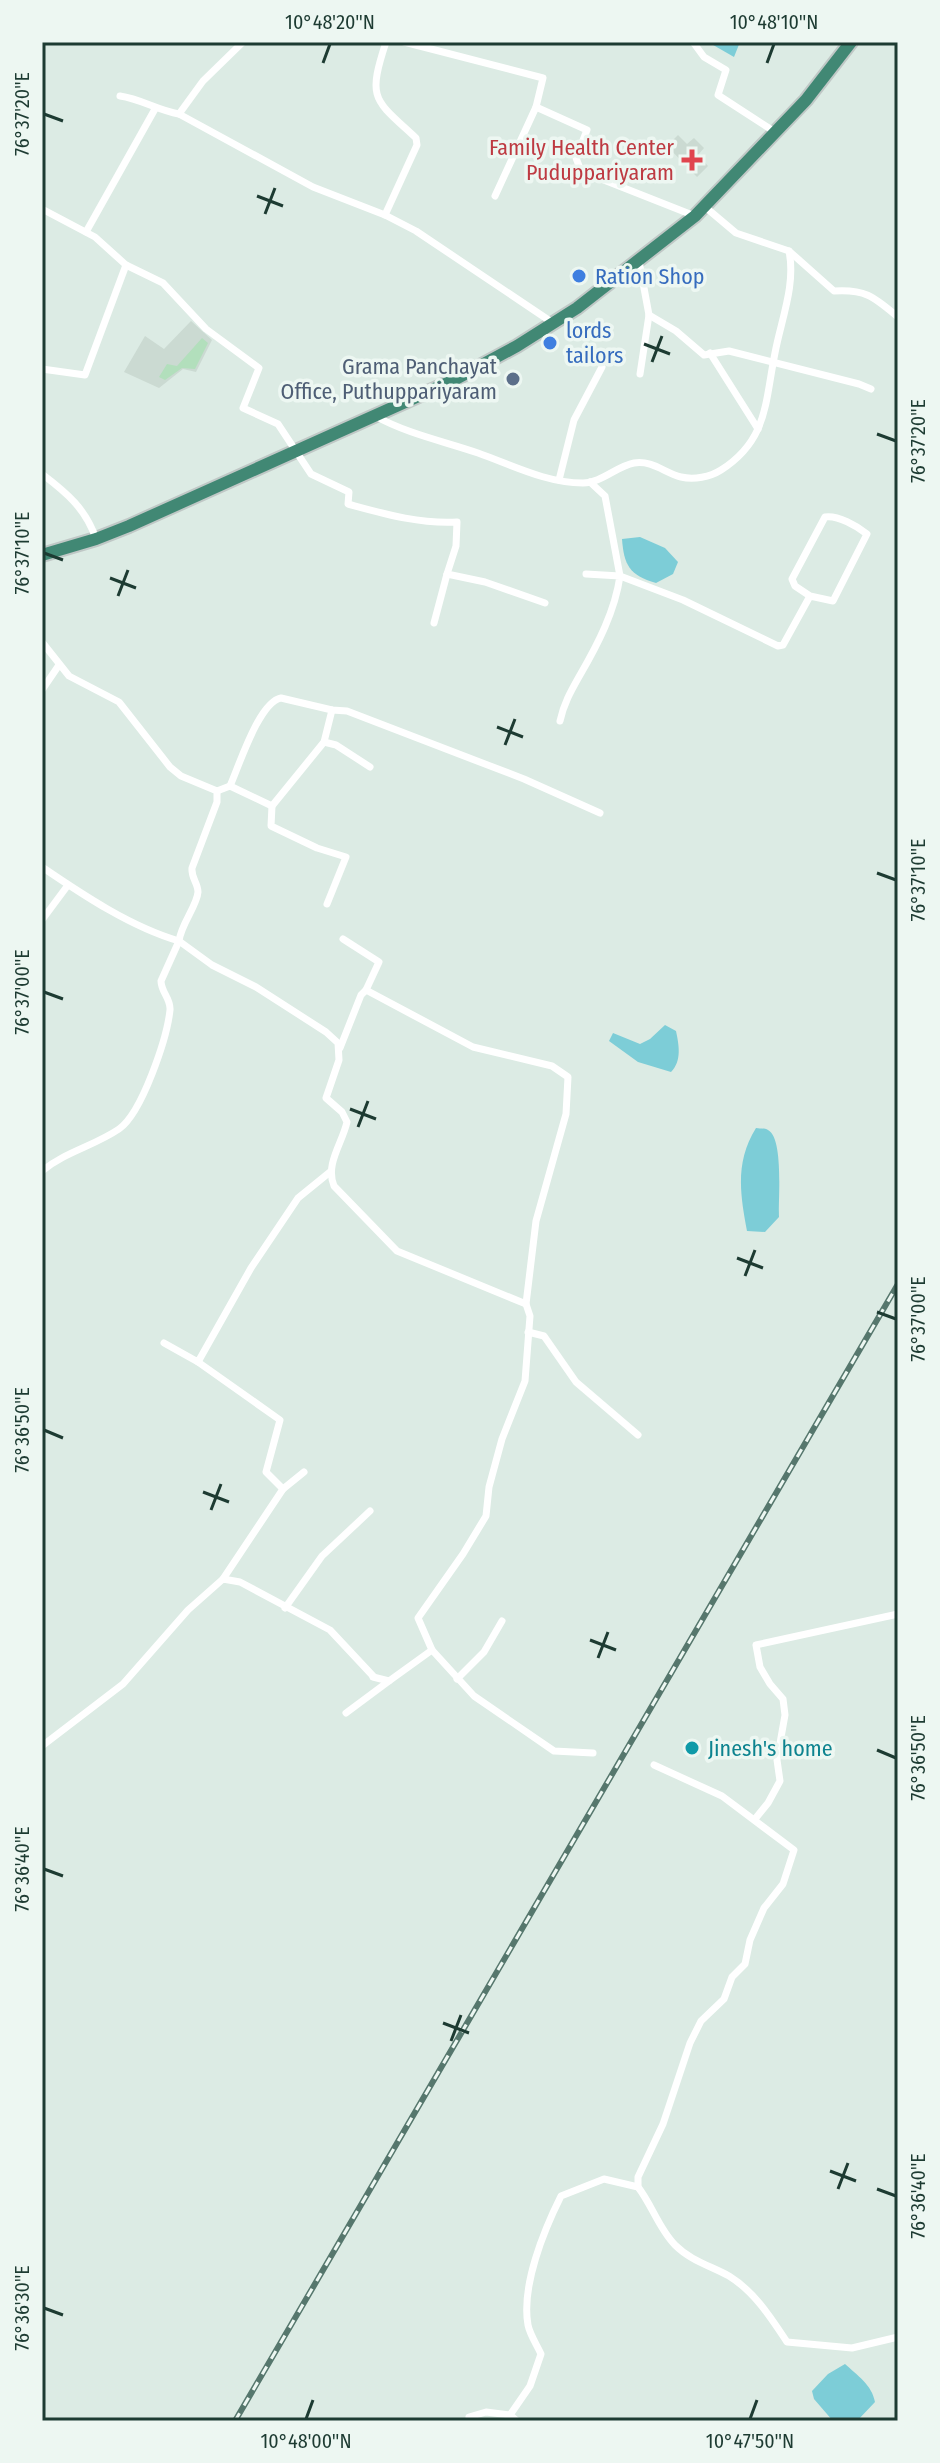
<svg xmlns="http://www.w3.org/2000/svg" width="940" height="2463" font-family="'Fira Sans Condensed',sans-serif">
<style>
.built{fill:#cbdad2}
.green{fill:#b2dfbc}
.water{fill:#7dcdd7}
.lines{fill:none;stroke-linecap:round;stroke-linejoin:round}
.trunk-casing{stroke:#c0c8c6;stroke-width:16}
.minor{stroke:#fff;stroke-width:7}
.trunk{stroke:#418874;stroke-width:12}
.rail-casing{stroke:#56776d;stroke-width:6}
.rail{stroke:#edf7f2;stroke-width:3;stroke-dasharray:9;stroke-linecap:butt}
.ticks{fill:none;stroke:#1d3b32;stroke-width:3}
.health-dot{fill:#e0444e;stroke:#edf7f2;stroke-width:3}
.shop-dot{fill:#3f7fe0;stroke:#edf7f2;stroke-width:3}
.service-dot{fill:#5c6f8a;stroke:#edf7f2;stroke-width:3}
.culture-dot{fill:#0f9aa8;stroke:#edf7f2;stroke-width:3}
.labels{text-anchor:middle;stroke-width:7;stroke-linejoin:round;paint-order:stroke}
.health-label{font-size:22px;fill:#be3a42;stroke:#edf7f2;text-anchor:end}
.shop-label{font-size:22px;fill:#366cbe;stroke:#edf7f2;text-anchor:start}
.service-label{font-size:22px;fill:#4e5e75;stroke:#edf7f2;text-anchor:end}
.culture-label{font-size:22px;fill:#0d838f;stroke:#edf7f2;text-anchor:start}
.neatline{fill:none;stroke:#1d3b32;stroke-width:3}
.ticks-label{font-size:20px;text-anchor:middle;fill:#1d3b32}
</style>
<rect width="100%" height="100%" fill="#dcebe4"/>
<g class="built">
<path d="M678,135L687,144L694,138L704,148L698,155L708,166L697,177L667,146Z"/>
<path d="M191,321L212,340L196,372L183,369L159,388L124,372L145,336L164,349Z"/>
</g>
<path class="green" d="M202,338L208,343L195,369L182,368L165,380L159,377L167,364L177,366Z"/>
<g class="water">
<path d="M708,42H740L734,57Z"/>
<path d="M640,537L665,548L678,562L673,574L656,583C629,575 624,565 622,539Z"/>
<path d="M665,1025L676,1031C679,1045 682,1061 671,1072L638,1062L609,1041L613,1033L640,1044L650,1039Z"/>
<path d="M756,1128C760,1129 765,1128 768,1130C784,1138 778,1201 779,1217L765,1232L747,1231C740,1194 735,1162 756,1128Z"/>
<path d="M845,2364C857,2375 872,2385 875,2402L857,2421H833L814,2399L812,2391L828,2374Z"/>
</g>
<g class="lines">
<g class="trunk-casing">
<path id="trunk" d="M42,555L96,539L129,526L452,381L517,346L577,308L695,216L806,100L851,42"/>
</g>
<g class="minor">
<path d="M404,42L543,78L536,107L495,196"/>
<path d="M693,42L704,57L726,70L718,95L775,132"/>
<path d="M120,96C141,99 157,110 179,114L313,187L385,215L416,231L553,323"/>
<path d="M536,107L587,130L576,158L581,171L695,216"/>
<path d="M179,114L203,81L243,42"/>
<path d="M704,206L736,233L789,251L834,291C866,289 874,297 898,317"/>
<path d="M42,209L95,237L126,265L163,283L206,329L259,368L243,408L278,424L311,474L349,492L348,504C385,514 419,524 457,522L456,546L447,574L485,582L545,603"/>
<path d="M385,215L417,145L416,138C374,99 367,100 386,42"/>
<path d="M86,232L155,109"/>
<path d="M639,261L649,315L640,374"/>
<path d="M649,315L676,331L704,355L729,351L859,384L871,389"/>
<path d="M710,353L758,429"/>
<path d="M42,369L85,375L126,265"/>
<path d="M375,416C408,434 443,441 478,453C512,465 546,483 583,483C601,483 617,466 634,463C652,460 665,473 681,477C694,480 710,477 721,470C768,440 765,402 775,353C781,320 796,285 789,251"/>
<path d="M42,474C67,493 86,509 96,539"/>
<path d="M559,480L574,420L602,367"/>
<path d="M590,482L605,496L620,576L683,600L778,646L783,645L810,596L833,601L867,534C857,526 838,515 825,517L792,579L795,586L810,596"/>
<path d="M434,623L447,574"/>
<path d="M42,642L69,676L119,702L170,767L181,776L217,791V802L192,868C191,878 198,883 198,892C197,906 181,924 179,941L212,965L256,987L326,1032L338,1043L339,1060L326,1098L342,1112L347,1122C342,1144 325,1164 334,1186L397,1251L526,1304L530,1316L525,1381L502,1439L489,1487L486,1516L463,1554L418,1618L432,1650"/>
<path d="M42,690L59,665"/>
<path d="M560,721C564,703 571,691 580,675C598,644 615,611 620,576L586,574"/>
<path d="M324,742L336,745L370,767"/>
<path d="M230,786C239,766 259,702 281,698L332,710L347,711L524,779L600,813"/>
<path d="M217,791L230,786L272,806L324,742L332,710"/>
<path d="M272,806L271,826L317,848L346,857L327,904"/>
<path d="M42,867C83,895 131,927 179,941L161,981C161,992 171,999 170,1010C167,1038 142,1113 119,1129C94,1146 65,1152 42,1171"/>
<path d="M42,920L68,885"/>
<path d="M343,939L379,962L366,990"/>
<path d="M340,1048L361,995L366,990L473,1047L552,1066L568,1077L566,1114L536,1221L526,1304"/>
<path d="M528,1332L544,1336L576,1382L638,1435"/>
<path d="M164,1343L198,1362L251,1268L298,1198L330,1172"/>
<path d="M198,1362L280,1420L266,1472L283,1489"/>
<path d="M223,1579L283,1489L304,1472"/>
<path d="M285,1608L322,1556L370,1511"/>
<path d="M373,1677L389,1681L432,1650L474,1696L554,1751L593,1753"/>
<path d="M457,1679L484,1652L502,1621"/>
<path d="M346,1713L389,1681"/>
<path d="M42,1746L123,1684L188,1610L223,1579L240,1582L330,1630L373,1676"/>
<path d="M654,1765L722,1796L794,1850L783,1884L764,1908L750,1940L745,1964L732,1977L724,1999L701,2021L690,2043L663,2124L638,2177V2187C652,2205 659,2229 675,2245C691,2261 711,2266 729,2276C755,2292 771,2318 787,2342L852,2348L898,2337"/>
<path d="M755,1819L768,1803L780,1781L777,1760L785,1715L783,1699L770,1684L760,1667L756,1645L898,1614"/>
<path d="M469,2417L486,2412L510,2415"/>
<path d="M517,2421L510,2415L530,2386L541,2354C537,2345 530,2335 528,2325C521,2286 544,2230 561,2196L604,2179L638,2187"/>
</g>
<use href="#trunk" class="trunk"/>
<g class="rail-casing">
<path id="rail" d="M235,2421L898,1284"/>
</g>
<use href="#rail" class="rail"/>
</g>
<path class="ticks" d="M323,63L330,44M767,63L774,44M44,114L63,121M257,196L283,206M265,214L275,188M644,344L670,354M652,362L662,336M877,434L896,441M44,553L63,560M110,578L136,588M118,596L128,570M497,727L523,737M505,745L515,719M877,873L896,880M44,992L63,999M350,1109L376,1119M358,1127L368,1101M737,1258L763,1268M745,1276L755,1250M877,1312L896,1319M44,1430L63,1438M203,1492L229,1502M211,1510L221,1484M590,1640L616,1650M598,1658L608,1632M877,1750L896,1758M44,1869L63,1876M443,2023L469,2033M451,2041L461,2015M830,2171L856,2181M838,2189L848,2163M877,2189L896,2196M44,2308L63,2315M306,2419L313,2400M750,2419L757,2400"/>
<path class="health-dot" d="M688 148h8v8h8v8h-8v8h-8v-8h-8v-8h8z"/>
<g class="shop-dot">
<circle cx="579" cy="276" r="8"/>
<circle cx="550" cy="343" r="8"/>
</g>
<circle class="service-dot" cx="513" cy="379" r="8"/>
<circle class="culture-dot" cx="692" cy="1748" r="8"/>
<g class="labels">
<g class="health-label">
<text x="674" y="155">Family Health Center<tspan x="674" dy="25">Puduppariyaram</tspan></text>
</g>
<g class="shop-label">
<text x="595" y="284">Ration Shop</text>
<text x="566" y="338">lords<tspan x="566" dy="25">tailors</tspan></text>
</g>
<g class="service-label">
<text x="497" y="374">Grama Panchayat<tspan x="497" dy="25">Office, Puthuppariyaram</tspan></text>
</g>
<g class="culture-label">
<text x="708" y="1756">Jinesh's home</text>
</g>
</g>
<rect width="940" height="2463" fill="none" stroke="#edf7f2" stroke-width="88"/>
<rect x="44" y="44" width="852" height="2375" class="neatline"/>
<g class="ticks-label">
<text x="330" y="29">10°48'20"N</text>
<text x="774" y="29">10°48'10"N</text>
<text transform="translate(22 114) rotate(-90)" y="7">76°37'20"E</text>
<text transform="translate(918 441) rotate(-90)" y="7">76°37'20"E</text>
<text transform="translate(22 553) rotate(-90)" y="7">76°37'10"E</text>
<text transform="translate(918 880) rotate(-90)" y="7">76°37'10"E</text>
<text transform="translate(22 992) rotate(-90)" y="7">76°37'00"E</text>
<text transform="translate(918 1319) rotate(-90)" y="7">76°37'00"E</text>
<text transform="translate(22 1430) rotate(-90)" y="7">76°36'50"E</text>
<text transform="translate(918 1758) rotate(-90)" y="7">76°36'50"E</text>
<text transform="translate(22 1869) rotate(-90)" y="7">76°36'40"E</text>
<text transform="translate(918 2196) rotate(-90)" y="7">76°36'40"E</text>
<text transform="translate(22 2308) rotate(-90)" y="7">76°36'30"E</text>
<text x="306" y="2448">10°48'00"N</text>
<text x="750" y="2448">10°47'50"N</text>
</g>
</svg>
